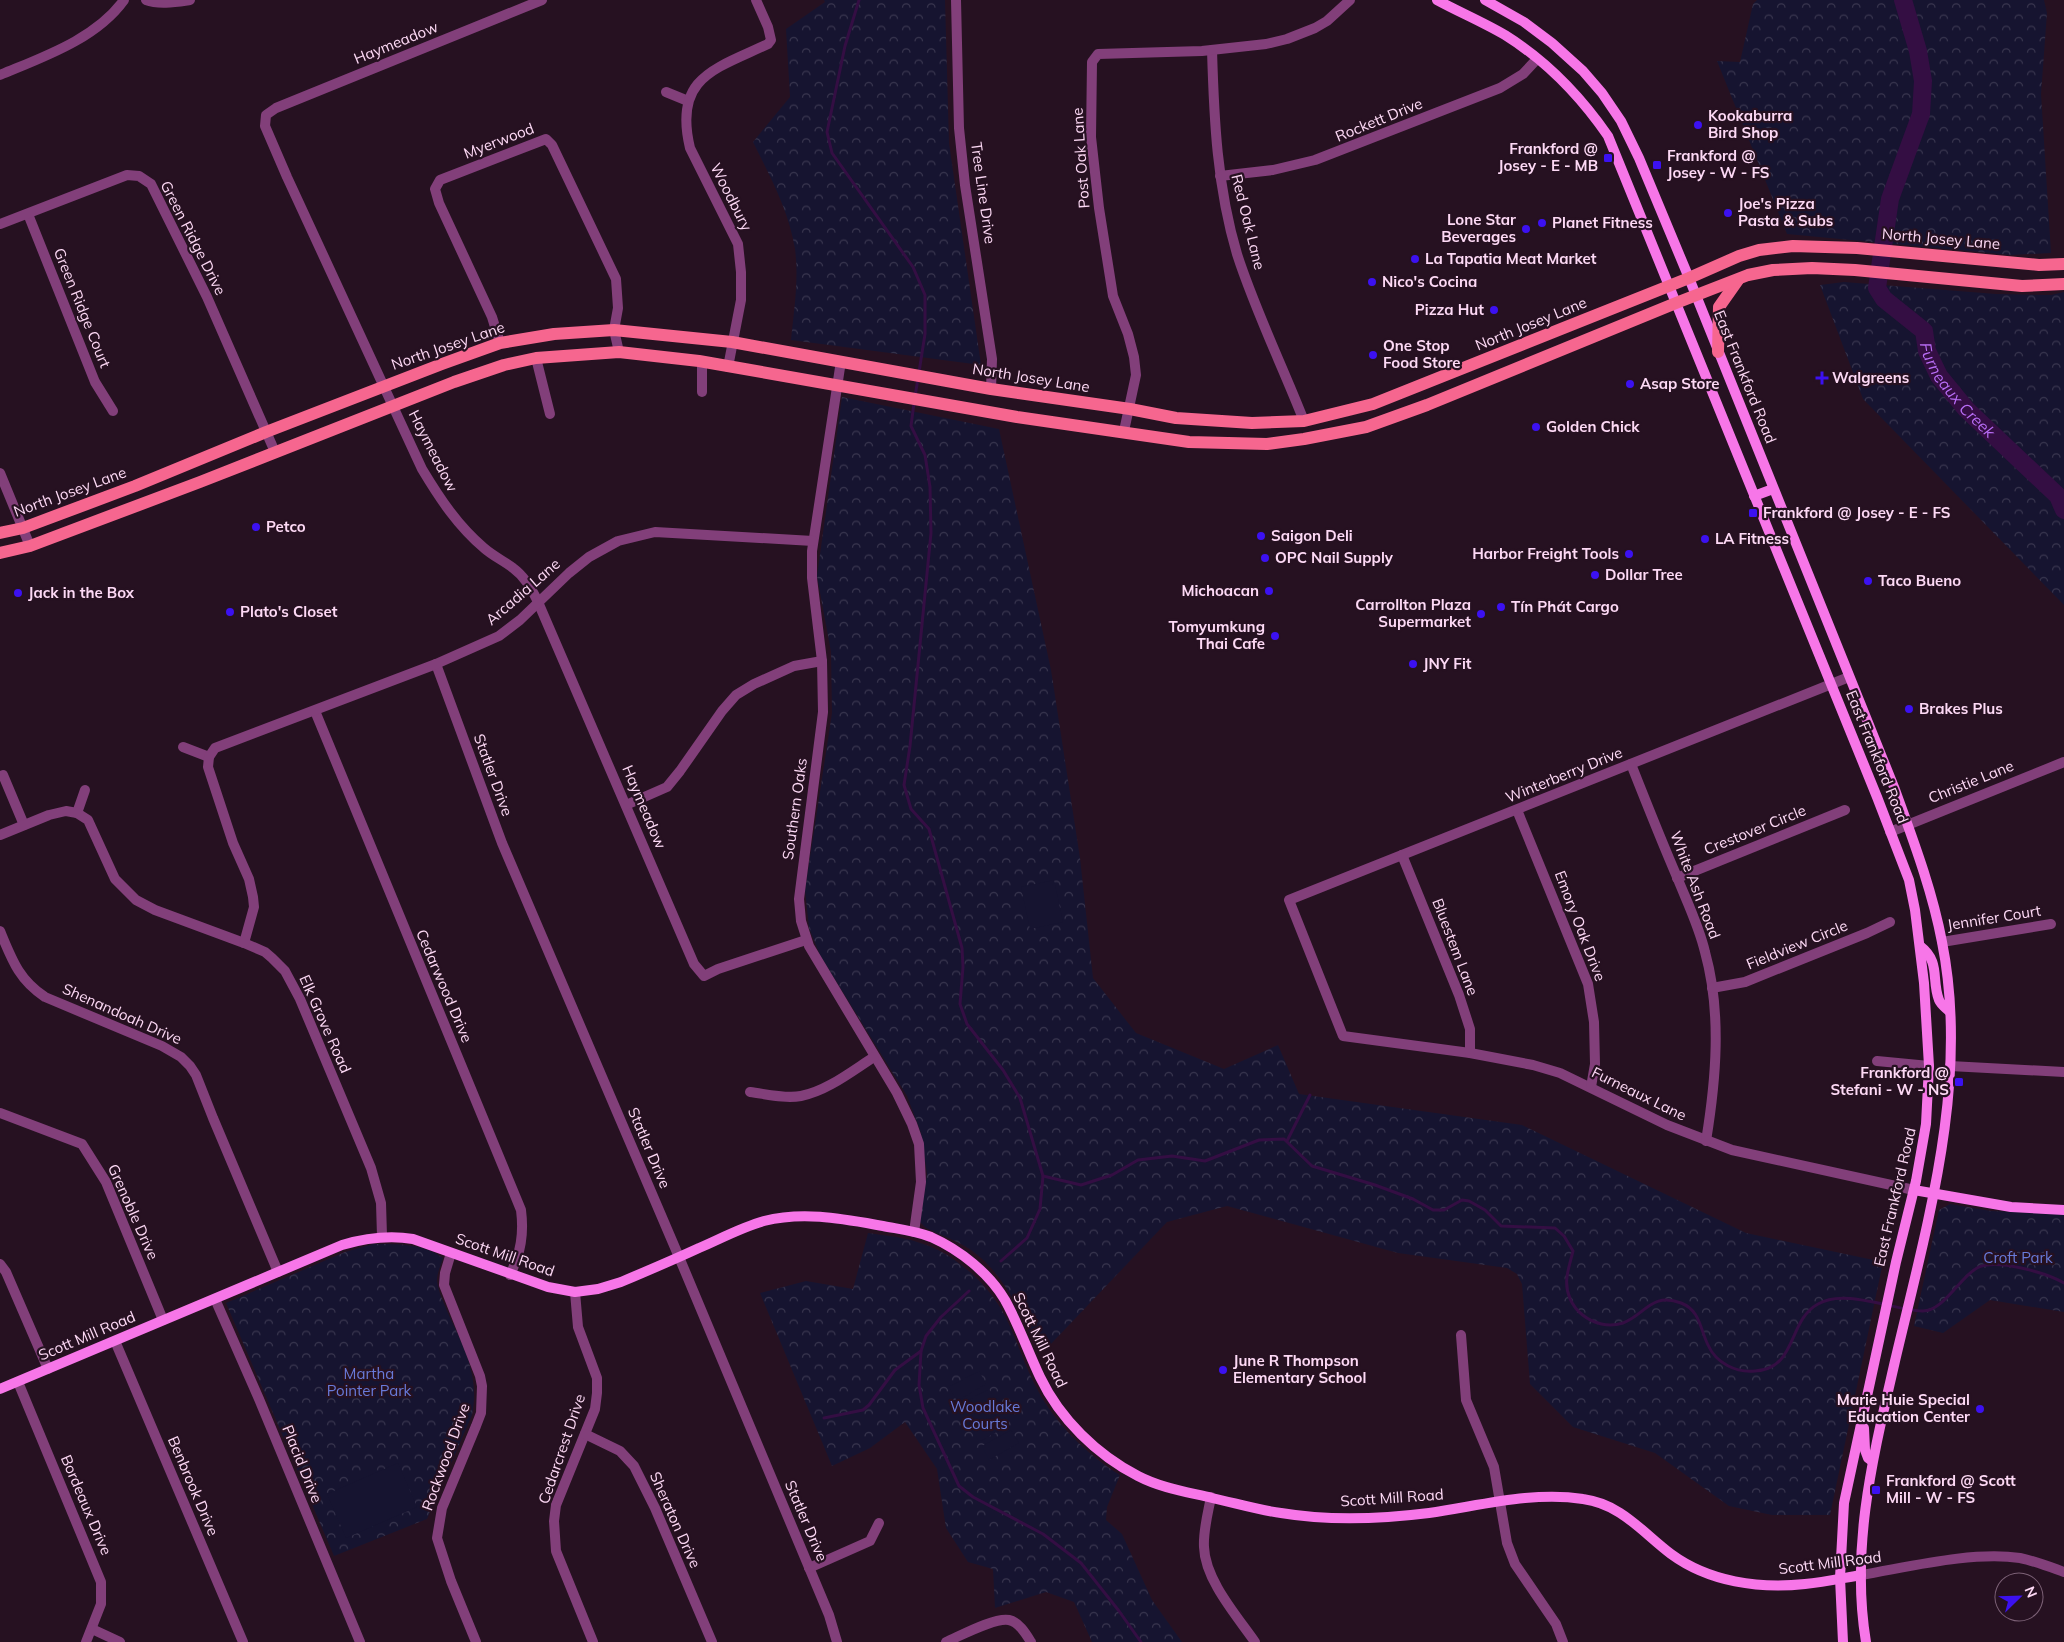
<svg xmlns="http://www.w3.org/2000/svg" width="2064" height="1642" font-family="Mulish,sans-serif">
<style>
.park{fill:url(#park-crowns)}
.pitch{fill:#161430}
.lines{fill:none;stroke-linecap:round;stroke-linejoin:round}
.stream{stroke:#340e43;stroke-width:3}
.river{stroke:#340e43;stroke-width:18}
.street{stroke:#823f7a;stroke-width:10}
.secondary{stroke:#f776e8;stroke-width:10}
.primary{stroke:#f6668f;stroke-width:12}
.poi-dot{fill:#3c11f1;stroke:#261121;stroke-width:2}
.labels{text-anchor:middle;stroke-width:4.5;stroke-linejoin:round;paint-order:stroke}
.street-label{font-size:15px;fill:#fdd9f5;stroke:#261121}
.poi-label{font-size:15px;font-weight:bold;fill:#fdd9f5;stroke:#261121;text-anchor:start}
.park-label{font-size:15px;fill:#687ad9;stroke:#261121}
.water-label{font-size:16px;font-style:italic;fill:#b96df6;stroke:#261121}
</style>
<defs>
<pattern id="park-crowns" width="20" height="18" patternUnits="userSpaceOnUse" patternTransform="scale(1.25)"><rect width="20" height="18" fill="#161430"/><path d="M2 6a3 3 0 1 1 6 0M12 15a3 3 0 1 1 6 0" fill="none" stroke="#39364f"/></pattern>
</defs>
<rect width="100%" height="100%" fill="#261121"/>
<g class="park">
<path d="M824,0H945L949,143L981,365L791,340C794,310 799,279 795,249C789,211 770,176 753,142L790,97L786,29L825,2Z"/>
<path d="M1757,0H2044L2047,13L2041,94L2051,253L2011,255L1787,234L1717,61L1740,62L1753,4Z"/>
<path d="M1844,282L1996,294L2051,295L2064,292V605L1863,399L1820,285Z"/>
<path d="M842,397L999,429L1051,670L1080,858L1093,978L1136,1033L1224,1069L1278,1045L1299,1094L1522,1125L1746,1233L1883,1262L1830,1515H1772L1729,1506L1655,1453L1573,1427L1530,1384L1522,1284L1517,1274L1507,1268L1398,1253L1227,1206L1167,1222L1049,1346L1039,1353C1022,1316 1006,1275 971,1250C958,1241 940,1235 926,1228L920,1222L927,1174L921,1133L907,1096L820,955L809,928L805,890L832,713L831,652L817,576Z"/>
<path d="M1950,1204L1991,1211L2064,1214V1312L1990,1300L1943,1333L1914,1326L1939,1210Z"/>
<path d="M868,1233C892,1236 916,1239 938,1250C965,1264 991,1289 1005,1316C1017,1339 1024,1365 1037,1389C1056,1424 1086,1454 1120,1475L1107,1507L1106,1520L1122,1534L1152,1600L1182,1642H1092L1074,1602L1046,1592L995,1608L993,1569L968,1562L946,1528L937,1469L905,1422L870,1448L832,1466L760,1293L806,1281L853,1289Z"/>
<path d="M373,1244C397,1244 422,1243 443,1258C441,1265 437,1273 437,1280C438,1292 444,1303 448,1313C464,1348 480,1376 472,1415L427,1519L334,1556L226,1303L345,1252Z"/>
</g>
<g class="pitch">
<path d="M1054,880L1063,922L1030,929L1021,887Z"/>
<path d="M979,1371L986,1384L957,1401L949,1387Z"/>
<path d="M989,1389L996,1402L966,1419L959,1405Z"/>
<path d="M1001,1412L1009,1425L979,1442L972,1428Z"/>
<path d="M1011,1430L1019,1443L989,1460L982,1446Z"/>
<path d="M398,1463L417,1507L346,1538L327,1494Z"/>
</g>
<g class="lines">
<g class="stream">
<path d="M859,0L845,46L827,132L832,153L913,267L925,295V334L919,372"/>
<path d="M915,397L918,378"/>
<path d="M914,403L911,426L925,455L930,487L931,533L910,746L904,785L911,809L929,829L962,948L963,967L960,1004L967,1024L1003,1070L1020,1098L1043,1176L1081,1185L1112,1175L1138,1160L1172,1156L1205,1161L1259,1140L1284,1139L1312,1166L1375,1185L1413,1199L1433,1210H1444L1462,1200L1469,1201L1485,1210L1501,1226L1555,1228L1564,1236L1573,1251C1571,1260 1568,1268 1567,1277C1563,1308 1594,1332 1623,1323C1645,1315 1651,1292 1681,1303C1700,1310 1700,1329 1708,1345C1716,1363 1736,1373 1755,1371C1798,1368 1787,1321 1818,1304C1844,1288 1893,1310 1922,1311C1943,1312 1960,1277 1977,1268C1996,1258 2047,1273 2064,1283"/>
<path d="M1287,1141L1310,1095"/>
<path d="M1001,1261L1027,1238L1040,1209L1043,1176"/>
<path d="M969,1291L941,1317L926,1336L921,1351L919,1385L923,1408L959,1486L973,1497L1043,1534L1081,1563L1119,1611L1141,1642"/>
<path d="M824,1418L863,1410L869,1405L895,1370L921,1351"/>
</g>
<path class="river" id="s1" d="M1903,0L1918,51L1923,81L1921,114L1890,199L1877,288L1884,299L1924,331L1927,351L1939,376L1966,409L2058,496L2064,510"/>
<g class="street">
<path d="M146,0C159,5 176,2 190,0"/>
<path d="M542,0L276,108L266,115L265,126L287,177L422,469C440,499 458,526 484,548C493,556 504,561 513,568C524,576 532,589 538,602L694,964L704,976L718,969L806,940"/>
<path d="M956,0L959,128L965,185L992,359L991,389"/>
<path d="M1212,50C1214,119 1217,187 1237,254C1255,310 1282,365 1304,421"/>
<path d="M0,75C43,57 96,39 124,0"/>
<path d="M666,92L688,101"/>
<path d="M1220,176L1273,170L1315,160L1500,88L1523,74L1537,59"/>
<path d="M28,214L95,382L113,411"/>
<path d="M0,224L127,175L139,176L151,184L207,297L275,452"/>
<path d="M500,343L492,317L439,203L435,189L440,180L546,139L552,145L616,279L618,308L614,330L619,352"/>
<path d="M536,358L550,414"/>
<path d="M841,361L812,551V578L822,661L823,712L799,899L801,921L809,946L897,1093L912,1124L919,1144L921,1182L914,1232"/>
<path d="M702,362V392"/>
<path d="M728,367L741,300V272L738,244L690,148C673,77 715,69 768,44L771,40L768,27L756,0"/>
<path d="M1124,431L1136,375L1134,357L1128,334L1113,296L1099,208L1091,137L1092,62L1098,54L1202,51L1266,44L1287,39L1315,28L1327,21L1350,0"/>
<path d="M0,473L30,546"/>
<path d="M436,664L502,843L679,1257L829,1615L837,1642"/>
<path d="M1849,677L1289,900L1343,1036L1470,1053L1533,1065L1560,1073L1667,1125L1732,1150L1914,1190"/>
<path d="M315,711L521,1210C524,1234 521,1252 510,1275"/>
<path d="M183,747L209,757"/>
<path d="M1631,764C1646,802 1661,840 1677,877C1687,902 1699,926 1705,952C1722,1013 1716,1080 1706,1141"/>
<path d="M3,775L24,825"/>
<path d="M626,805L667,787L680,771L722,711L736,695L754,684L794,666L822,661"/>
<path d="M1517,810L1588,984L1594,1022L1595,1064L1591,1087"/>
<path d="M77,813L85,790"/>
<path d="M1890,832L2064,762"/>
<path d="M0,835L49,815L66,811L77,813L88,820L115,879L136,900L155,910L244,943L265,952L272,958L285,971L300,999L371,1168L381,1203L382,1236"/>
<path d="M1402,855L1459,995L1470,1029V1053"/>
<path d="M1677,878L1845,810"/>
<path d="M0,931C12,960 19,980 45,997L162,1046L181,1057L190,1066L196,1075L213,1118L278,1272"/>
<path d="M1942,942L2051,924"/>
<path d="M244,943L254,907L253,897L249,879L233,843L208,767L209,757L215,748L436,664L499,636L520,620L569,573L589,557L618,541L655,532L813,541"/>
<path d="M1712,988L1745,982L1867,933L1890,922"/>
<path d="M1877,1061L1929,1066"/>
<path d="M1950,1066L2064,1072"/>
<path d="M750,1092C766,1094 785,1099 801,1096C827,1091 852,1071 874,1057"/>
<path d="M0,1113L82,1144L106,1182L163,1320"/>
<path d="M451,1253L445,1273L444,1285L480,1376L482,1386L481,1413L476,1426L442,1508L437,1538L451,1581L476,1642"/>
<path d="M0,1264L6,1272L48,1369"/>
<path d="M575,1292L578,1327L597,1378V1393L595,1409L556,1505L554,1521L556,1551L593,1642"/>
<path d="M215,1299L259,1399L360,1642"/>
<path d="M1461,1335L1466,1400L1494,1467L1507,1543L1515,1564L1556,1624L1563,1642"/>
<path d="M115,1341L243,1642"/>
<path d="M18,1382L101,1582V1604L86,1642"/>
<path d="M585,1434L620,1451L634,1466L655,1508L712,1642"/>
<path d="M1211,1497C1208,1513 1203,1531 1204,1547C1205,1580 1237,1616 1255,1642"/>
<path d="M809,1568L870,1541L879,1523"/>
<path d="M1861,1575C1909,1567 1972,1551 2020,1558C2035,1561 2050,1567 2064,1572"/>
<path d="M92,1629L120,1642"/>
<path d="M946,1642C960,1636 995,1617 1009,1620C1019,1622 1026,1634 1031,1642"/>
</g>
<g class="secondary">
<path d="M1437,0C1459,12 1483,22 1505,35C1545,60 1581,97 1608,136L1877,797L1909,880L1915,910L1924,983L1929,1066L1926,1124L1916,1181L1896,1262L1844,1503L1840,1578L1843,1642"/>
<path d="M1485,0L1524,22L1552,43L1583,71L1602,93L1621,121L1639,158L1689,278L1894,787C1912,837 1932,889 1942,942C1970,1081 1927,1225 1895,1361C1874,1453 1850,1546 1866,1642"/>
<path d="M1754,496L1773,489"/>
<path d="M1920,946C1941,962 1931,979 1939,1000C1941,1005 1946,1008 1950,1012"/>
<path d="M1914,1190L2011,1207L2064,1210"/>
<path d="M0,1389L342,1245C366,1238 388,1235 413,1239L548,1287L575,1292L598,1289L621,1282C647,1271 673,1260 699,1248C720,1239 742,1227 764,1221C804,1211 843,1219 883,1226C898,1229 916,1231 931,1237C960,1250 989,1273 1005,1300C1019,1325 1028,1352 1040,1377C1060,1419 1097,1455 1138,1476C1161,1488 1187,1492 1212,1498C1235,1503 1258,1510 1281,1513C1329,1521 1381,1519 1429,1513C1479,1506 1532,1491 1583,1499C1621,1504 1642,1532 1671,1554C1709,1582 1759,1589 1805,1584C1824,1582 1843,1578 1861,1575"/>
<path d="M1864,1428L1865,1450L1868,1458L1872,1461"/>
</g>
<g class="primary">
<path d="M1718,352L1719,307L1738,280"/>
<path d="M0,533L23,528L135,486L266,432L442,364L500,343L554,334L614,330L732,342L991,389L1130,409L1176,418L1252,423L1304,421L1373,404L1689,278L1739,256L1759,250L1793,246L1857,248L2039,265L2064,264"/>
<path d="M0,553L30,546L200,482L454,382L504,365L536,358L619,352L699,361L1017,417L1189,442L1267,444L1304,439L1366,427L1427,405L1676,303L1748,275L1773,270L1812,268L1855,270L2022,286L2064,284"/>
</g>
</g>
<g class="poi-dot">
<circle cx="1698" cy="125" r="5"/>
<rect x="1603" y="153" width="10" height="10" rx="2.5"/>
<rect x="1652" y="160" width="10" height="10" rx="2.5"/>
<circle cx="1728" cy="213" r="5"/>
<circle cx="1542" cy="223" r="5"/>
<circle cx="1526" cy="229" r="5"/>
<circle cx="1415" cy="259" r="5"/>
<circle cx="1372" cy="282" r="5"/>
<circle cx="1494" cy="310" r="5"/>
<circle cx="1373" cy="355" r="5"/>
<path d="M1819.5 370.5h5v5h5v5h-5v5h-5v-5h-5v-5h5z"/>
<circle cx="1630" cy="384" r="5"/>
<circle cx="1536" cy="427" r="5"/>
<rect x="1748" y="508" width="10" height="10" rx="2.5"/>
<circle cx="256" cy="527" r="5"/>
<circle cx="1261" cy="536" r="5"/>
<circle cx="1705" cy="539" r="5"/>
<circle cx="1629" cy="554" r="5"/>
<circle cx="1265" cy="558" r="5"/>
<circle cx="1595" cy="575" r="5"/>
<circle cx="1868" cy="581" r="5"/>
<circle cx="1269" cy="591" r="5"/>
<circle cx="18" cy="593" r="5"/>
<circle cx="1501" cy="607" r="5"/>
<circle cx="230" cy="612" r="5"/>
<circle cx="1481" cy="614" r="5"/>
<circle cx="1275" cy="636" r="5"/>
<circle cx="1413" cy="664" r="5"/>
<circle cx="1909" cy="709" r="5"/>
<rect x="1954" y="1077" width="10" height="10" rx="2.5"/>
<circle cx="1223" cy="1370" r="5"/>
<circle cx="1980" cy="1409" r="5"/>
<rect x="1871" y="1485" width="10" height="10" rx="2.5"/>
</g>
<g class="labels">
<g class="street-label">
<text transform="translate(396 43) rotate(-22)" y="5">Haymeadow</text>
<text transform="translate(1379 120) rotate(-22)" y="5">Rockett Drive</text>
<text transform="translate(499 141) rotate(-21)" y="5">Myerwood</text>
<text transform="translate(1081 158) rotate(-94)" y="5">Post Oak Lane</text>
<text transform="translate(983 193) rotate(82)" y="5">Tree Line Drive</text>
<text transform="translate(731 197) rotate(63)" y="5">Woodbury</text>
<text transform="translate(1248 222) rotate(76)" y="5">Red Oak Lane</text>
<text transform="translate(193 238) rotate(63)" y="5">Green Ridge Drive</text>
<text transform="translate(1941 239) rotate(5)" y="5">North Josey Lane</text>
<text transform="translate(82 308) rotate(68)" y="5">Green Ridge Court</text>
<text transform="translate(1531 324) rotate(-22)" y="5">North Josey Lane</text>
<text transform="translate(448 346) rotate(-19)" y="5">North Josey Lane</text>
<text transform="translate(1745 377) rotate(68)" y="5">East Frankford Road</text>
<text transform="translate(1031 378) rotate(9)" y="5">North Josey Lane</text>
<text transform="translate(433 451) rotate(63)" y="5">Haymeadow</text>
<text transform="translate(70 492) rotate(-20)" y="5">North Josey Lane</text>
<text transform="translate(523 592) rotate(-41)" y="5">Arcadia Lane</text>
<text transform="translate(1877 757) rotate(68)" y="5">East Frankford Road</text>
<text transform="translate(493 775) rotate(70)" y="5">Statler Drive</text>
<text transform="translate(1564 775) rotate(-22)" y="5">Winterberry Drive</text>
<text transform="translate(1971 782) rotate(-22)" y="5">Christie Lane</text>
<text transform="translate(644 807) rotate(67)" y="5">Haymeadow</text>
<text transform="translate(795 809) rotate(-82)" y="5">Southern Oaks</text>
<text transform="translate(1755 830) rotate(-22)" y="5">Crestover Circle</text>
<text transform="translate(1695 885) rotate(69)" y="5">White Ash Road</text>
<text transform="translate(1994 918) rotate(-9)" y="5">Jennifer Court</text>
<text transform="translate(1580 926) rotate(69)" y="5">Emory Oak Drive</text>
<text transform="translate(1797 945) rotate(-22)" y="5">Fieldview Circle</text>
<text transform="translate(1455 947) rotate(69)" y="5">Bluestem Lane</text>
<text transform="translate(444 986) rotate(67)" y="5">Cedarwood Drive</text>
<text transform="translate(122 1014) rotate(24)" y="5">Shenandoah Drive</text>
<text transform="translate(325 1024) rotate(66)" y="5">Elk Grove Road</text>
<text transform="translate(1639 1094) rotate(26)" y="5">Furneaux Lane</text>
<text transform="translate(649 1148) rotate(67)" y="5">Statler Drive</text>
<text transform="translate(1895 1197) rotate(-77)" y="5">East Frankford Road</text>
<text transform="translate(133 1212) rotate(66)" y="5">Grenoble Drive</text>
<text transform="translate(505 1255) rotate(19)" y="5">Scott Mill Road</text>
<text transform="translate(87 1336) rotate(-23)" y="5">Scott Mill Road</text>
<text transform="translate(1040 1340) rotate(64)" y="5">Scott Mill Road</text>
<text transform="translate(562 1449) rotate(-71)" y="5">Cedarcrest Drive</text>
<text transform="translate(446 1457) rotate(-70)" y="5">Rockwood Drive</text>
<text transform="translate(302 1464) rotate(68)" y="5">Placid Drive</text>
<text transform="translate(193 1486) rotate(67)" y="5">Benbrook Drive</text>
<text transform="translate(1392 1498) rotate(-4)" y="5">Scott Mill Road</text>
<text transform="translate(86 1505) rotate(67)" y="5">Bordeaux Drive</text>
<text transform="translate(675 1520) rotate(66)" y="5">Sheraton Drive</text>
<text transform="translate(806 1521) rotate(67)" y="5">Statler Drive</text>
<text transform="translate(1830 1563) rotate(-7)" y="5">Scott Mill Road</text>
</g>
<g class="poi-label">
<text x="1708" y="121">Kookaburra<tspan x="1708" dy="17">Bird Shop</tspan></text>
<text x="1598" y="154" text-anchor="end">Frankford @<tspan x="1598" dy="17">Josey - E - MB</tspan></text>
<text x="1667" y="161">Frankford @<tspan x="1667" dy="17">Josey - W - FS</tspan></text>
<text x="1738" y="209">Joe's Pizza<tspan x="1738" dy="17">Pasta &amp; Subs</tspan></text>
<text x="1516" y="225" text-anchor="end">Lone Star<tspan x="1516" dy="17">Beverages</tspan></text>
<text x="1552" y="228">Planet Fitness</text>
<text x="1425" y="264">La Tapatia Meat Market</text>
<text x="1382" y="287">Nico's Cocina</text>
<text x="1484" y="315" text-anchor="end">Pizza Hut</text>
<text x="1383" y="351">One Stop<tspan x="1383" dy="17">Food Store</tspan></text>
<text x="1832" y="383">Walgreens</text>
<text x="1640" y="389">Asap Store</text>
<text x="1546" y="432">Golden Chick</text>
<text x="1763" y="518">Frankford @ Josey - E - FS</text>
<text x="266" y="532">Petco</text>
<text x="1271" y="541">Saigon Deli</text>
<text x="1715" y="544">LA Fitness</text>
<text x="1619" y="559" text-anchor="end">Harbor Freight Tools</text>
<text x="1275" y="563">OPC Nail Supply</text>
<text x="1605" y="580">Dollar Tree</text>
<text x="1878" y="586">Taco Bueno</text>
<text x="1259" y="596" text-anchor="end">Michoacan</text>
<text x="28" y="598">Jack in the Box</text>
<text x="1471" y="610" text-anchor="end">Carrollton Plaza<tspan x="1471" dy="17">Supermarket</tspan></text>
<text x="1511" y="612">Tín Phát Cargo</text>
<text x="240" y="617">Plato's Closet</text>
<text x="1265" y="632" text-anchor="end">Tomyumkung<tspan x="1265" dy="17">Thai Cafe</tspan></text>
<text x="1423" y="669">JNY Fit</text>
<text x="1919" y="714">Brakes Plus</text>
<text x="1949" y="1078" text-anchor="end">Frankford @<tspan x="1949" dy="17">Stefani - W - NS</tspan></text>
<text x="1233" y="1366">June R Thompson<tspan x="1233" dy="17">Elementary School</tspan></text>
<text x="1970" y="1405" text-anchor="end">Marie Huie Special<tspan x="1970" dy="17">Education Center</tspan></text>
<text x="1886" y="1486">Frankford @ Scott<tspan x="1886" dy="17">Mill - W - FS</tspan></text>
</g>
<g class="park-label">
<text x="2018" y="1263">Croft Park</text>
<text x="369" y="1379">Martha<tspan x="369" dy="17">Pointer Park</tspan></text>
<text x="985" y="1412">Woodlake<tspan x="985" dy="17">Courts</tspan></text>
</g>
<g class="water-label">
<text dy="6" stroke="none"><textPath href="#s1" startOffset="431">Furneaux Creek</textPath></text>
</g>
</g>
<g transform="translate(2019 1597) rotate(67)"><circle r="24" fill="#261121" stroke="#7c6176"/>
<path d="M0-4L9 19L0 12L-9 19Z" fill="#3c11f1"/>
<text y="-8" font-size="14" font-weight="bold" text-anchor="middle" fill="#fdd9f5">N</text>
</g>
</svg>
